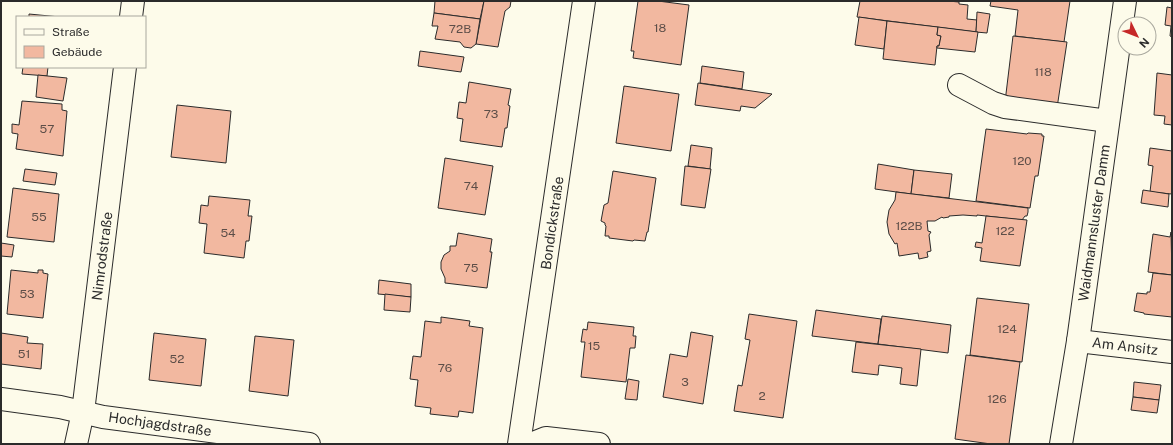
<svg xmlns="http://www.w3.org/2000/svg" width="1173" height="445" font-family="'Public Sans',sans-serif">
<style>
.building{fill:#f2b8a0;stroke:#2b2b2b}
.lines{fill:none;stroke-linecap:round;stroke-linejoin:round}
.minor-casing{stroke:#2b2b2b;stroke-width:24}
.major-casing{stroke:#2b2b2b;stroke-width:24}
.minor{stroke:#fdfbea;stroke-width:22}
.major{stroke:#fdfbea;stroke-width:22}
.labels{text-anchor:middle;stroke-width:3;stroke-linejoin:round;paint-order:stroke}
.number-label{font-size:12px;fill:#5d4e48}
.street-label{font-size:14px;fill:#2b2b2b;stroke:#fdfbea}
</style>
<rect width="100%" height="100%" fill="#fdfbea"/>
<g class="building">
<path d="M435,1H484L480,19L434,13Z"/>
<path d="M484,1H511L510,7L505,11L498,47L476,44Z"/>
<path d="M638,1H658L689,5L681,65L633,58L634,51H631Z"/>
<path d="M860,1H948L959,2V4L968,5L967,19L977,20L976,32L857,17Z"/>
<path d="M991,1H1070L1064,42L1015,36L1018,10L990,6Z"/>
<path d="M1167,7L1172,8V37L1170,36L1171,26L1165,25Z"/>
<path d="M977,12L990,14L987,33L976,32Z"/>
<path d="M434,13L480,19L476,44L471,48L464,47L460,42L435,39L438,26H432Z"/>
<path d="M29,14L60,17H29Z"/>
<path d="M859,17L887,21L884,49L855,45Z"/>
<path d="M887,21L938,27L937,35L941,36L939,46H937L935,65L883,59Z"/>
<path d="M938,27L978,32L975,52L937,48V46H939L941,36L937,35Z"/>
<path d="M1013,36L1067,42L1057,108L1005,102Z"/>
<path d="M420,51L464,57L461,72L418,66Z"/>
<path d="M702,66L744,72L742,89L700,83Z"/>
<path d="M23,67H48L47,76L22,74Z"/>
<path d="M1157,73L1172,75V125L1164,124L1165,116L1154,115Z"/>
<path d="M38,75L67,78L63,101L36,97Z"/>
<path d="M469,82L511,89L508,105L510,106L507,128H505L502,147L460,141L463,119L457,118L459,102L466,103Z"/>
<path d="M698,83L772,94L771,95L755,108L741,106L740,111L695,105Z"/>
<path d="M624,86L679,94L671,151L616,143Z"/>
<path d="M22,101L62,104V110L67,111L63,156L16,149L18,134L12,133V124L19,125Z"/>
<path d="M177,105L231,111L226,163L171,157Z"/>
<path d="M986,129L1027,134L1028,133L1042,134V136H1044L1038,176H1035L1030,208L976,201Z"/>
<path d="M691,145L712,148L710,169L688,166Z"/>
<path d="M1150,148L1172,151V194L1150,192L1153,166L1148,165Z"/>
<path d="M445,158L493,166L485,215L438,208Z"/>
<path d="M878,164L914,170L911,194L875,189Z"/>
<path d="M685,166L711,169L705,208L681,205Z"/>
<path d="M25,169L57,173L55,185L23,181Z"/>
<path d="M914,170L952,174L949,198L911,194Z"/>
<path d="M613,171L656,178L648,232H647L645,241L634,240L633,241L609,238V236H605L606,226L605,225V223L601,221L604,205L608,203Z"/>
<path d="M13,188L59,194L54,242L7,237Z"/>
<path d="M1143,190L1169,194L1168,207L1141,203Z"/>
<path d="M896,192L1028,208V212L1027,216H1025L1022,220L977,215V216L963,215L949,216V217L943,218L942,217L935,221H927L928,231L931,232L929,235L931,251L927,252L928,257L919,259L918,253L899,256L897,243L895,244L889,234L887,222L889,210L895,200Z"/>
<path d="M209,196L250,200L248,216H252L249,241H246L244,258L204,253L207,224L199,223L201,205L208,206Z"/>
<path d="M986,216L1027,220L1020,266L980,261L982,248L975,247L976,242L982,243Z"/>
<path d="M1171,232L1172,275L1148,272L1153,234L1170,237Z"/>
<path d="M458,233L492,239L490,252H492L487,288L445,283V278L441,269V262L444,255L450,251V246H456Z"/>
<path d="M1,243L14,245L12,257L1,256Z"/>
<path d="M11,270L38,273V270H43V273L48,274L43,318L7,314Z"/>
<path d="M1153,273L1172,275V317L1144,314V313L1134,311L1137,293L1147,294V292H1150Z"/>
<path d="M379,280L411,284V297L378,294Z"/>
<path d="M385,294L411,297L410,312L384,310Z"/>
<path d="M977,298L1029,304L1022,362L970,355Z"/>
<path d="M816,310L881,319L878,344L812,336Z"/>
<path d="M749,314L797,321L783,418L734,411L738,385L742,386L750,340L745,339Z"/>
<path d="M882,316L951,325L948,353L878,344Z"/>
<path d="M441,317L470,321L469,326L483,328L473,413L459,411L458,417L430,414L431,408L415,406L418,380L410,379L413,356L421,357L425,321L441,323Z"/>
<path d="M588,322L634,327L633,336H636L635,348H630L626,382L581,377L585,342H581L583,329L587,330Z"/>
<path d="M691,332L713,336L703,404L663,397L670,354L687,357Z"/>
<path d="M1,333L28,337L27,343L43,344L41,369L1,364Z"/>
<path d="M154,333L206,339L201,386L149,380Z"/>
<path d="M255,336L294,340L288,396L249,391Z"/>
<path d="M856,342L921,349L917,386L900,384L902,368L879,365L878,375L852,372Z"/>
<path d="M966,355L1020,362L1009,444H991L955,439Z"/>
<path d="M628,379L639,381L637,400L625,399Z"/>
<path d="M1134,382L1161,385L1159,400L1133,397Z"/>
<path d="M1133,397L1159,400L1157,413L1131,410Z"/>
</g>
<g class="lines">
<g class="minor-casing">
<g id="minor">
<path d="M131,17L133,1"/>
<path d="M959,85L993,103L1005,107L1108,121"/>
<path d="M1078,341L1172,352"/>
<path d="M1,399L60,407L103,417L309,444"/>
<path d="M76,444L83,412L125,67"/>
<path d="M519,444L584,1"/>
<path d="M531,444L546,438L599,444"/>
</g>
</g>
<g class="major-casing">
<path id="major" d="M1061,444L1078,341L1125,1"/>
</g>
<use href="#minor" class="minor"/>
<use href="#major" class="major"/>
</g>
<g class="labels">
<g class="number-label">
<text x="660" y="32">18</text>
<text x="460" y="33">72B</text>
<text x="1043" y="76">118</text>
<text x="491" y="118">73</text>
<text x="47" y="133">57</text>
<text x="1022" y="165">120</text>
<text x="471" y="190">74</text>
<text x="39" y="221">55</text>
<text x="909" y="230">122B</text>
<text x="1005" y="235">122</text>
<text x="228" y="237">54</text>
<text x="471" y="272">75</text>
<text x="27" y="298">53</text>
<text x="1007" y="333">124</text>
<text x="594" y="350">15</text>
<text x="24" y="358">51</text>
<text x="177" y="363">52</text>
<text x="445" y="372">76</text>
<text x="685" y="386">3</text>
<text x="762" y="400">2</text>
<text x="997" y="403">126</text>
</g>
<g class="street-label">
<text transform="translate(552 223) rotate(-82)" y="5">Bondickstraße</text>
<text transform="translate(1094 223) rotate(-82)" y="5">Waidmannsluster Damm</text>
<text transform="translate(102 256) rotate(-83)" y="5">Nimrodstraße</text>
<text transform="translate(1125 346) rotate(7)" y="5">Am Ansitz</text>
<text transform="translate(160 424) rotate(8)" y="5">Hochjagdstraße</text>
</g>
</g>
<rect width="1173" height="445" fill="none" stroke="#2b2b2b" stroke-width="4"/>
<rect x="16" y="16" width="130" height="52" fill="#fdfbea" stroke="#a9a89e"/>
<rect x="24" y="29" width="20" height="6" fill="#fdfbea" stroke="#a9a89e"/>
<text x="52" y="36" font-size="12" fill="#2b2b2b">Straße</text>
<rect x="24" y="46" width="20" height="12" fill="#f2b8a0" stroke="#a9a89e"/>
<text x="52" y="56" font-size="12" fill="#2b2b2b">Gebäude</text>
<g transform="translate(1137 36) rotate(133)"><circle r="19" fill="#fdfbea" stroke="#a9a89e"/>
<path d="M0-3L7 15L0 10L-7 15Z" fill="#c62828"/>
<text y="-6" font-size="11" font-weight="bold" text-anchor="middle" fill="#2b2b2b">N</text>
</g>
</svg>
